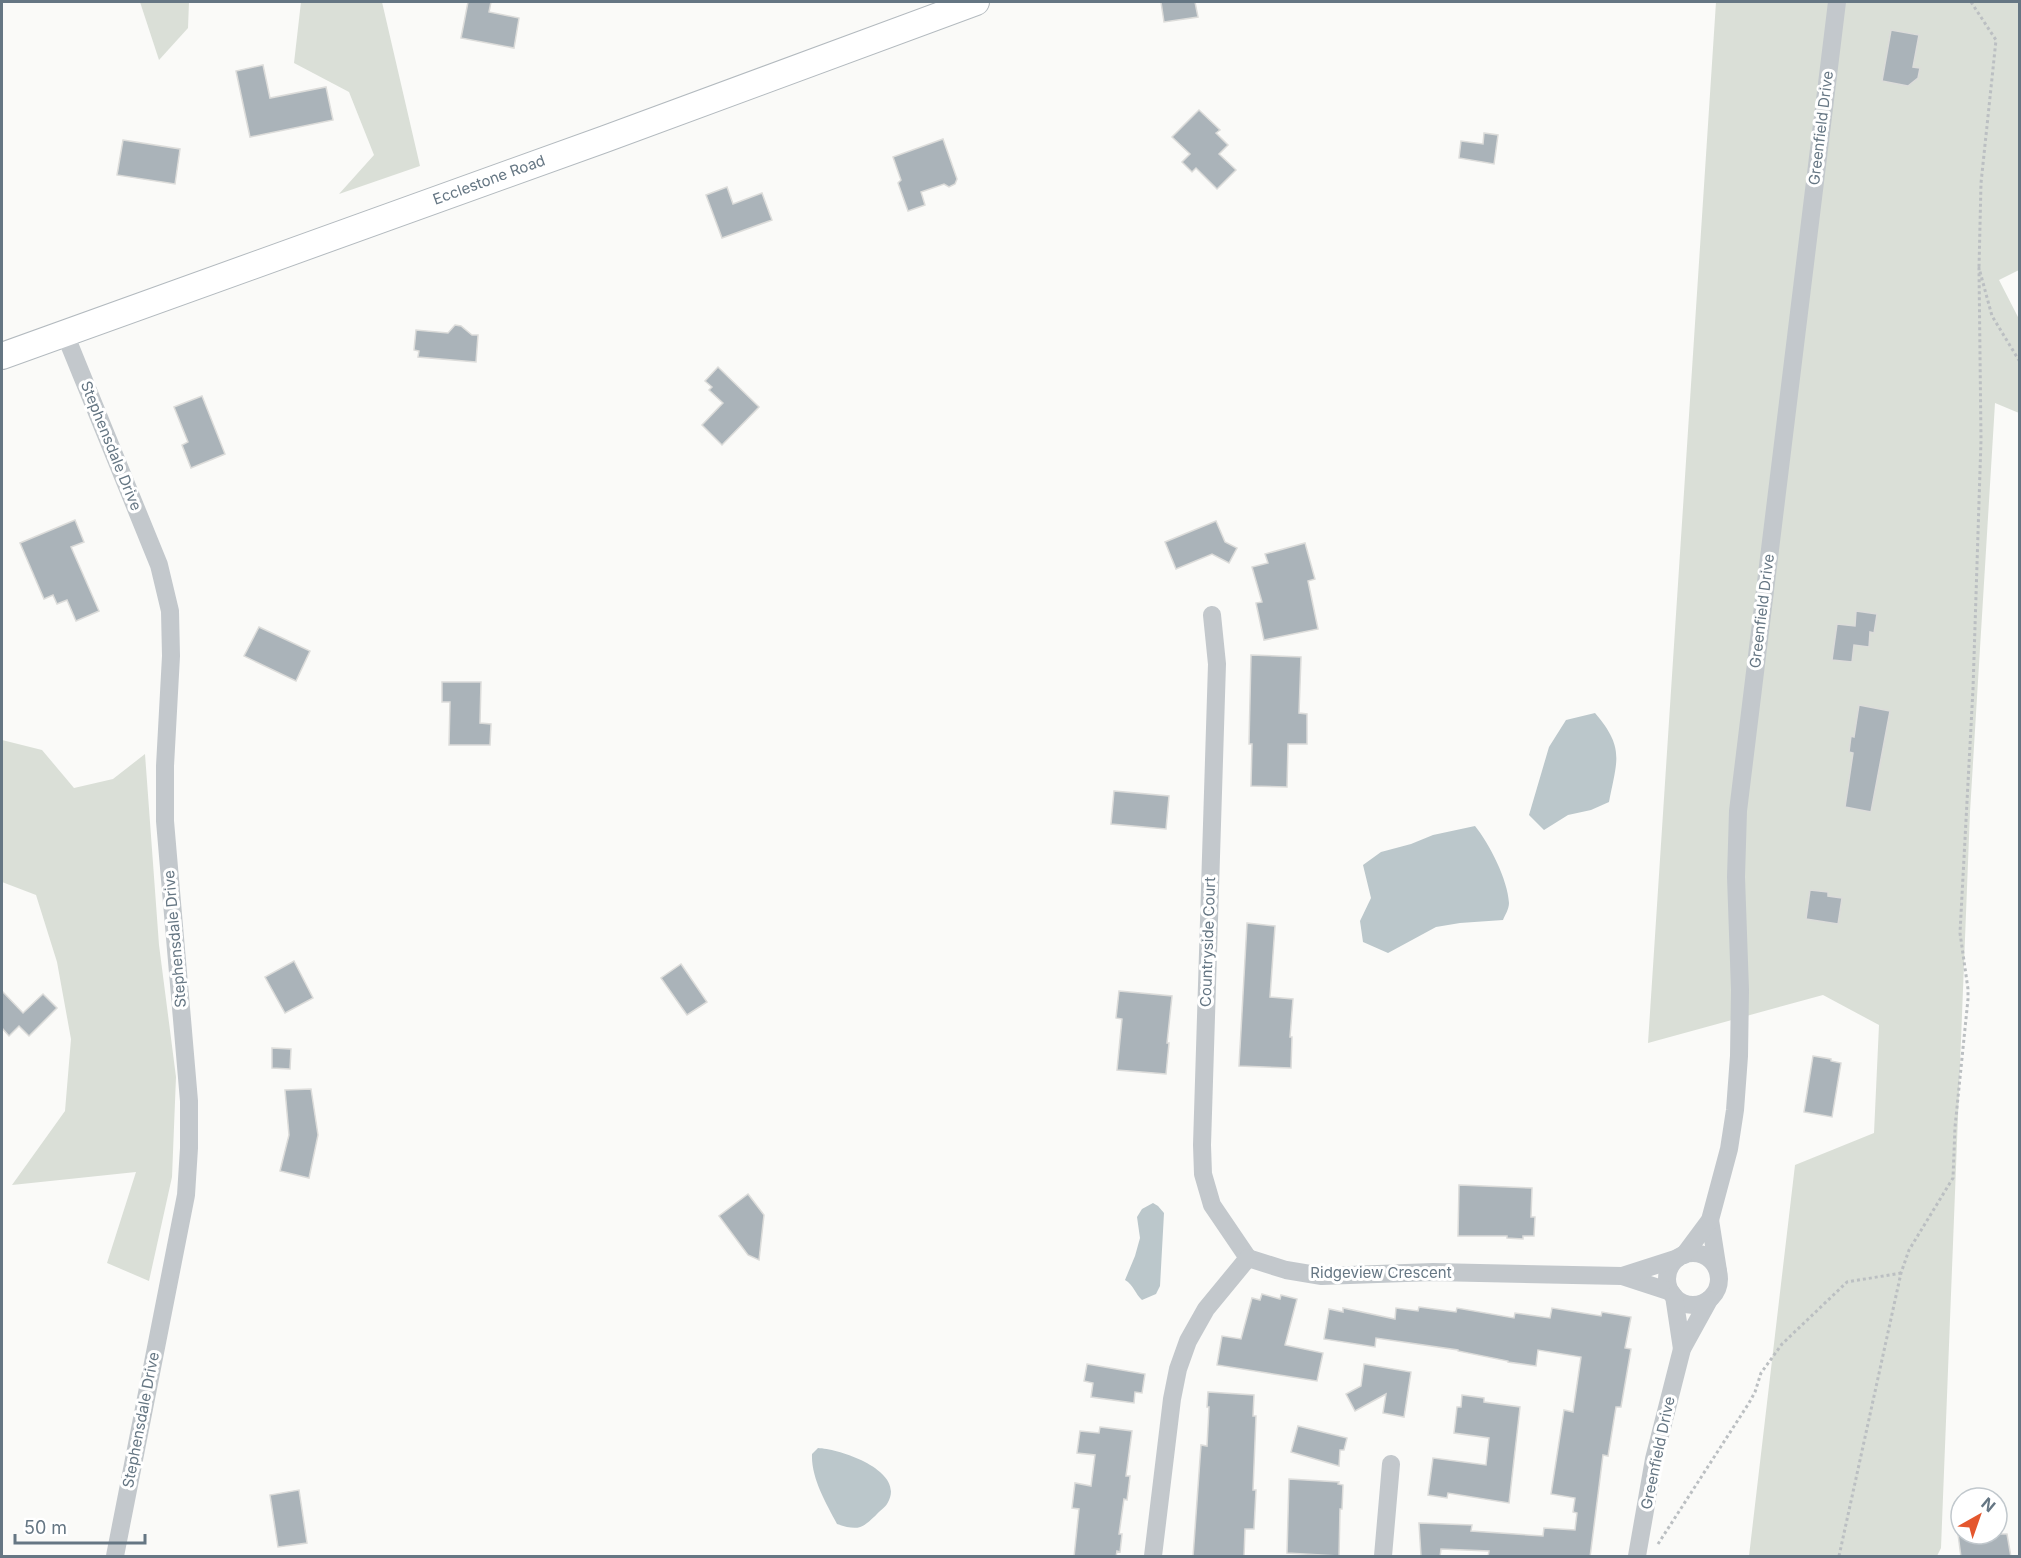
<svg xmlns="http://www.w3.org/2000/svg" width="2021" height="1558" font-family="Inter,sans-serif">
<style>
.green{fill:#dadfd7}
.water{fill:#bbc7cb}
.building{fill:#aab3b9;stroke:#dcdcda;stroke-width:1.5}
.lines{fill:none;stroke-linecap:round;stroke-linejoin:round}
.secondary-casing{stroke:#b3babf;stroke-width:28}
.path{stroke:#bbbfc2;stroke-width:3;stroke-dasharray:3 3;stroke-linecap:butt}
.street{stroke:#c3c8cc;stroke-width:18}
.secondary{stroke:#fff;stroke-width:26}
.labels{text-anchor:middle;stroke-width:6;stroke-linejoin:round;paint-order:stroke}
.street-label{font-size:15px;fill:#657683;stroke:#fff}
</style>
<rect width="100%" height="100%" fill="#fafaf8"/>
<g class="green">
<path d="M140,2H189L188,28L159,60Z"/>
<path d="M301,2H382L420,166L339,194L374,155L349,92L294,63Z"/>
<path d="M1716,2H2019V270L1999,280L2019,319V413L1995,403L1970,812L1941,1548L1937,1556H1749L1795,1165L1874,1133L1879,1025L1823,995L1648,1043Z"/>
<path d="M2,740L42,750L74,788L113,779L145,754L159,945L176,1077L172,1177L149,1281L107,1263L136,1172L12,1185L65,1111L71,1039L57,962L36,895L2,882Z"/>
</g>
<g class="water">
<path d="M1595,713C1625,748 1617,760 1609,802L1591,810L1568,815L1544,830L1529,815L1549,747L1566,720Z"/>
<path d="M1475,826C1489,843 1508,880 1509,903C1509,909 1505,915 1503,920L1460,923L1436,927L1388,953L1363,942L1360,921L1371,898L1363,865L1381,852L1411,844L1433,835Z"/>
<path d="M1153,1203L1158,1206L1164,1213L1160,1286L1156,1294L1142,1300C1135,1294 1134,1285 1125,1280L1135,1256L1140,1238L1137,1217L1142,1209Z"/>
<path d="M818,1448C840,1449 908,1471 887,1504C885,1507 880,1511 877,1514C862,1529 858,1531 837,1524C826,1503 811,1478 812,1454Z"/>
</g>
<g class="building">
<path d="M468,2H491L489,12L519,18L514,48L461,38Z"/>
<path d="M1161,2H1195L1198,17L1164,22Z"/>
<path d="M1891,30L1919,35L1913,67L1920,68L1918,78L1908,86L1882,81Z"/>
<path d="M263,65L270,98L326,87L333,120L250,137L236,71Z"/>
<path d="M1199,110L1220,130L1216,133L1228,145L1219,154L1236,170L1217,189L1196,168L1192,172L1182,162L1190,154L1172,137Z"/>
<path d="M1484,133L1498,135L1494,164L1459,158L1461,141L1483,144Z"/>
<path d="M943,139L957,179L955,184L949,187L944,184L921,192L925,205L908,211L898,183L901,180L893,157Z"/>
<path d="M123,140L180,149L175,184L117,175Z"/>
<path d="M727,187L733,204L762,193L772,220L722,238L706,195Z"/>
<path d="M455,325L461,326L472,335H478L476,362L418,357L419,351L414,350L416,330L448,333Z"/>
<path d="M718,367L759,407L722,445L702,425L723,403L709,390L712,387L705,381Z"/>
<path d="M202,396L225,454L191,468L182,445L188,442L174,407Z"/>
<path d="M75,520L84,542L71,547L99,611L76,621L67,600L57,604L53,595L44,599L20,543Z"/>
<path d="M1216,521L1225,542L1237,548L1229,563L1212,554L1176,569L1165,542Z"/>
<path d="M1305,543L1315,579L1308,581L1318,629L1264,640L1256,603L1262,602L1252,567L1268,563L1265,554Z"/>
<path d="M1856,611L1877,614L1874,633L1870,632L1869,647L1854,645L1852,662L1832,660L1837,624L1855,626Z"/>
<path d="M259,627L310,651L296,681L244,656Z"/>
<path d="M1251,655L1301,657L1299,713L1307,714V744H1288L1287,787L1251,786L1252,744H1249Z"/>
<path d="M442,682H481L480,723L491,724L490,745H449L450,702H442Z"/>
<path d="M1859,705L1890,711L1871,812L1845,807L1853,753L1849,752L1851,736L1854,737Z"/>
<path d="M1114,791L1169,796L1166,829L1111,824Z"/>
<path d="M1810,890L1828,892V896L1842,898L1838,924L1806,919Z"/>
<path d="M1247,923L1275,926L1270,997L1293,999L1290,1037H1292L1291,1068L1239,1066Z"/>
<path d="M294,961L313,998L285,1013L265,977Z"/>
<path d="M681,964L707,1002L687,1015L661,978Z"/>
<path d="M2,991L23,1013L43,994L57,1008L29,1036L19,1026L9,1036L2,1028Z"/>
<path d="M1119,991L1172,996L1167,1043H1169L1166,1074L1117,1070L1122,1019L1116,1018Z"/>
<path d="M272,1048L291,1049L290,1069L272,1068Z"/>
<path d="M1813,1056L1831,1059V1061L1841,1063L1832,1117L1804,1112Z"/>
<path d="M311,1089L318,1135L309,1178L280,1171L289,1135L285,1090Z"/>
<path d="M1459,1185L1532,1188L1531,1217H1535L1534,1236H1523V1239L1507,1238V1236H1458Z"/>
<path d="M748,1194L764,1215L759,1260L748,1255L719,1216Z"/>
<path d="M1262,1294L1280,1299L1281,1295L1297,1299L1285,1345L1323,1353L1317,1381L1217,1365L1222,1336L1241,1339L1252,1298L1260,1300Z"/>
<path d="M1419,1307L1456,1312L1457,1308L1514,1318L1515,1313L1550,1318L1552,1308L1601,1316L1602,1312L1631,1317L1625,1348L1631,1349L1621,1407H1616L1608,1456L1603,1455L1590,1557H1488L1489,1551L1441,1549L1440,1557L1421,1556L1419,1523L1472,1525L1471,1531L1543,1536L1544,1528L1575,1530L1577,1513L1573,1512L1575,1498L1551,1494L1564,1410L1573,1412L1581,1357L1538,1350L1536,1366L1508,1362V1361L1458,1351V1350L1376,1338L1375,1347L1324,1339L1329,1309L1343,1312V1308L1395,1319L1396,1308L1418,1311Z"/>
<path d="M1087,1364L1145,1374L1142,1393L1135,1392L1134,1403L1091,1397L1093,1383L1084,1381Z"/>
<path d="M1364,1364L1411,1372L1404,1417L1383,1413L1386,1394L1355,1411L1346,1394L1361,1386Z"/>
<path d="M1208,1392L1254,1395L1253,1416H1256L1253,1490H1256L1254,1529H1245L1244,1557H1193L1201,1445L1207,1446L1209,1407H1207Z"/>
<path d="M1462,1395L1484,1398V1402L1520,1407L1509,1503L1448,1493L1447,1498L1428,1495L1433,1458L1486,1465L1489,1438L1454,1433L1457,1407H1461Z"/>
<path d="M1298,1426L1347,1438L1344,1450H1340L1339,1466L1291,1452Z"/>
<path d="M1100,1427L1132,1431L1126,1476H1130L1127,1500L1124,1499L1119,1534H1122L1120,1552L1117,1551L1116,1557H1074L1079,1509L1072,1508L1075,1483L1091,1486L1095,1455L1077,1453L1080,1431L1099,1433Z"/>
<path d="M1289,1479L1339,1482L1338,1484L1343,1485L1342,1509H1340L1339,1556L1287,1553Z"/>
<path d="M299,1490L307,1543L278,1547L270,1495Z"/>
<path d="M1958,1534H2007L2011,1557H1961Z"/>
</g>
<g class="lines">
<g class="secondary-casing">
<path id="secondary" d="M2,356L605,139L976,2"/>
</g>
<g class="path">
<path d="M1971,2L1996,40L1981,183L1979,268"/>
<path d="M1658,1544L1749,1403L1755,1392L1761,1373L1782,1344L1847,1282L1901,1273"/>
<path d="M1839,1556L1901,1273L1909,1250L1953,1178L1955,1127L1968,999V989L1960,933L1973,689L1981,440L1979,268L1992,316L2020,362"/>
</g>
<g class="street">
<path d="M65,334L159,565L170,611L171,656L165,766V821L189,1101V1148L186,1195L115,1556"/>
<path d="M1212,615L1217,664L1202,1145L1203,1174L1212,1205L1248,1258"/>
<path d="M1710,1220L1718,1271"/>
<circle cx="1693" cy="1279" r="26"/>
<path d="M1684,1255L1710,1220L1729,1149L1735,1110L1739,1056L1740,990L1736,877L1738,811L1837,2"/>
<path d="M1248,1258L1286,1270L1322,1276L1433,1272L1622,1276L1671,1292"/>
<path d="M1622,1276L1678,1258"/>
<path d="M1674,1296L1682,1349"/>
<path d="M1153,1556L1172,1399L1178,1369L1188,1341L1206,1309L1248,1258"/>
<path d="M1383,1556L1391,1464"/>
<path d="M1637,1556L1654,1459L1682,1349L1709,1300"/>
</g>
<use href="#secondary" class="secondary"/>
</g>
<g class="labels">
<g class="street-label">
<text transform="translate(1821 128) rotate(-83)" y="5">Greenfield Drive</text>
<text transform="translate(489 180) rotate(-20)" y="5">Ecclestone Road</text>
<text transform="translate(111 446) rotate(68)" y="5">Stephensdale Drive</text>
<text transform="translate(1762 611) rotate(-83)" y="5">Greenfield Drive</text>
<text transform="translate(175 939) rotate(-95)" y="5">Stephensdale Drive</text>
<text transform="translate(1208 942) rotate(-88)" y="5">Countryside Court</text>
<text x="1381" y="1278">Ridgeview Crescent</text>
<text transform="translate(141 1420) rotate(-79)" y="5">Stephensdale Drive</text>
<text transform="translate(1658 1453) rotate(-78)" y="5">Greenfield Drive</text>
</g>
</g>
<rect width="2021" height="1558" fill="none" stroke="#657683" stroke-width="6"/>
<g transform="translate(1979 1516) rotate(40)"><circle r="28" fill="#ffffff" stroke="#c1c8cd" stroke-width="1.5"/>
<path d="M0-4.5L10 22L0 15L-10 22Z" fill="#e4572e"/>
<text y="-9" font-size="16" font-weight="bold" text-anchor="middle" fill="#657683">N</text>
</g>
<path d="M15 1534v9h130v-9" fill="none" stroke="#657683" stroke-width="3"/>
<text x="24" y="1534" font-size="18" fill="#657683" stroke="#ffffff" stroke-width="4.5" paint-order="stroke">50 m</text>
</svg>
